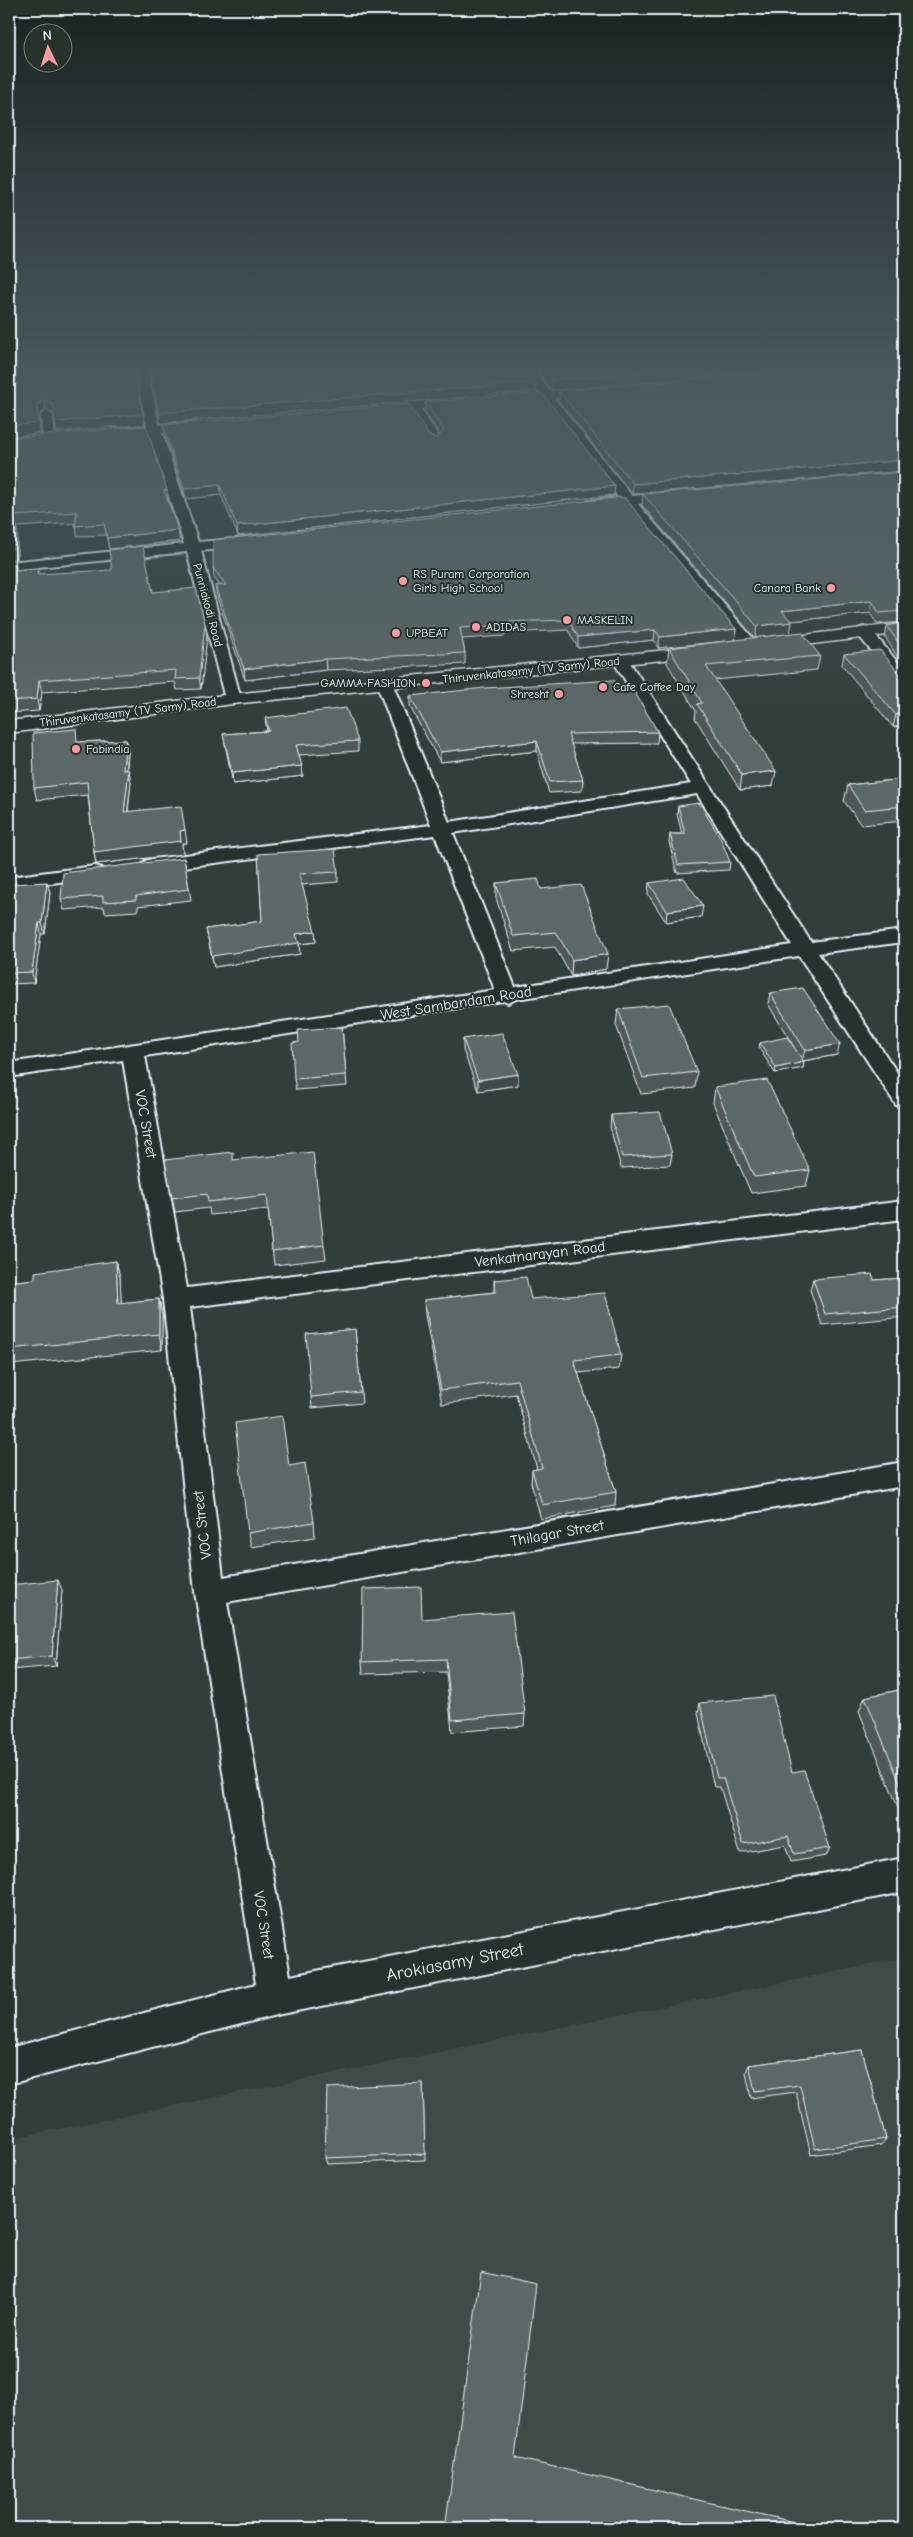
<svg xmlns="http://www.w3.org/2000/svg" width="913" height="2537" font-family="'Comic Neue',sans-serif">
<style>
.built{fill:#3f4b46}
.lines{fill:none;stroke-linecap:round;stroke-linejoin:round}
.street-casing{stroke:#e8f1f8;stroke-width:4}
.secondary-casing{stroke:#e8f1f8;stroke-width:3}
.street{fill:#26332d;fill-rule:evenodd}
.secondary{fill:#26332d;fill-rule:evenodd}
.wall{fill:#4f5957;stroke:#e8f1f8}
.shaded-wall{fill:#404947;stroke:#e8f1f8}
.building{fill:#5c6865;stroke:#e8f1f8}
.poi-dot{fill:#ff9aa2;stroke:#26332d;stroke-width:2}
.labels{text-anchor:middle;stroke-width:4;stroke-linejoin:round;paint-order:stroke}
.far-poi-label{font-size:12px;fill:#e8f1f8;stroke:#26332d;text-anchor:start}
.far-street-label{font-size:12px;fill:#e8f1f8;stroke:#26332d}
.street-label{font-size:15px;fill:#e8f1f8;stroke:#26332d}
.near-street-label{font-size:18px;fill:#e8f1f8;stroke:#26332d}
</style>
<rect width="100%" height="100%" fill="#323e39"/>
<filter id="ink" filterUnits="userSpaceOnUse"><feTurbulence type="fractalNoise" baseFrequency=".02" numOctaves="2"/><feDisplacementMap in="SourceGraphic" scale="10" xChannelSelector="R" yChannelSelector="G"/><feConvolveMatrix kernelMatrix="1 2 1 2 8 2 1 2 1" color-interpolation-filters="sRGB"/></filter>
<g filter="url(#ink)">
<path class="built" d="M904,1958V2528H9V2139Z"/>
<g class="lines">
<g class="street-casing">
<g id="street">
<path d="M135,368H147L159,425L196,422L202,426L196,430L162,433L198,542L245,538L252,542L245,546L201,551L241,699L239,703H227L225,699L187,552L9,570V562L184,544L149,434L114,437L108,433L114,429L147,426Z"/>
<path d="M521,368H533L549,391L596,388V394L592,395L554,398L632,496L680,493L682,496L680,499L638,504L757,643L759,646L757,649H745L625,505L588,507L586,504L588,501L618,497L543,399L506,401L504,398L506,395L538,392Z"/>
<path d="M458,398L462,399L464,402L462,405L421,409L442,442L436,446L431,445L409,410L378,413L372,409L378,405Z"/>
<path d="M47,411L53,415L55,439L49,443L43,439L41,415Z"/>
<path d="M864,627L870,629L904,670V685L898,683L858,635L856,632L858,629Z"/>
<path d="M621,656L629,661L811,942L904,930V942L818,953L904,1083V1107L896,1105L799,956L516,999L508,1003L503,1001L145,1056L187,1288L904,1201V1219L190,1307L223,1577L904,1462V1486L227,1602L290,1976L904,1858V1892L276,2015L9,2084V2048L256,1984L195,1592L163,1299L123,1060L9,1077V1063L495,990L435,835L152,871L145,869L142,865L145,861L152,859L431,825L377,685L385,680L393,685L449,822L691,784L613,661ZM697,794L792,945L515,987L453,833Z"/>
<path d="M95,866L102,868L105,872L102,876L9,889V877Z"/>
</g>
</g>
<g class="secondary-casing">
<g id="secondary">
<path d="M904,623V633L771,649L765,648L762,644L765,640L771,639Z"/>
<path d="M706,646L712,647L715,651L712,655L233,704L9,733V721L233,694Z"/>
</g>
</g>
<use href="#street" class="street"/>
<use href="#secondary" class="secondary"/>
</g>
<g class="wall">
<path d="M9,368L143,414L145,424L57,432L54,414L46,409L39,415L40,433L9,437Z"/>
<path d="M149,368H526L536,391L160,423Z"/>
<path d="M535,368H813L551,390Z"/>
<path d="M904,368V471L632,494L559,401V391Z"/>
<path d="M425,402L614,495L238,536L221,495L186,499L165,435L163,425L429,436L436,438L440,435L425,412Z"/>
<path d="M9,438L168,501H167L178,530L180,541L109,549L106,535L77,536L76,523L17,527V559L14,560L17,570L38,569L39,574L153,592L205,624L207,636L201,689L177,690L175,682L42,692L39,711L9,713Z"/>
<path d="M904,472V622L877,624L870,613L791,621L755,638L642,505L643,494Z"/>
<path d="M213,568L736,629L735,640L658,648L654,640L578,648L568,630L505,633V636L462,639L465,653V664L326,670L245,680L217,597L215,586H220L214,578Z"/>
<path d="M904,623V667L885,637L887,626Z"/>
<path d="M669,648L820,656L817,670L715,680L773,786L740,790L695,718L696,711L667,663Z"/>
<path d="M844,654L899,673L904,726L893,727L842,665Z"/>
<path d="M616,685L658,732L657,743L571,744L583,780L582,791L549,793L537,751L440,762L410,707V696Z"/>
<path d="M265,718L358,741V751L299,755L303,776L233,784L223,734L267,731Z"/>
<path d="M126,740L128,752L127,770L131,782L128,812L187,843H182L183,854L96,864L94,852L88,795L37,800L34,788L79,742Z"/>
<path d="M904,779V821L861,825L844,801L848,785Z"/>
<path d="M678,806L730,862L729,870L677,873L669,842L670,834H682L677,814Z"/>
<path d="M258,854L338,872V882L302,885L316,942L299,944L300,954L214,967L206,929L262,921Z"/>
<path d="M184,858L191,900L138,906V911L105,913L104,907L64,910L61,899Z"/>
<path d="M47,882L50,893L45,934H41L34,983L9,984V904Z"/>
<path d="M496,883L541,889L606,969L571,976L555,947L513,951L496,898Z"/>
<path d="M649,883L701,917L666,922L648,894Z"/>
<path d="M770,993L837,1055L803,1061L804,1062L803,1068L775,1073L759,1048L760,1043L794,1047L768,1004Z"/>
<path d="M618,1009L697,1072L695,1088L641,1094L616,1025Z"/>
<path d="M342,1027L347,1086L296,1090L294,1079L299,1042Z"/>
<path d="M463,1039L518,1085L478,1091L463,1050Z"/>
<path d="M715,1087L810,1170L806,1186L751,1193L713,1103Z"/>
<path d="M611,1115L672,1154L670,1165L621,1168L610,1127Z"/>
<path d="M165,1160H234L324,1245L326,1259L274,1265L268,1209L210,1215L209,1208L175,1212Z"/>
<path d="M116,1261L120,1277L121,1303L159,1299L162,1315V1350L9,1365V1282L35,1279Z"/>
<path d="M904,1278V1317L822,1325L810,1290L813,1279L874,1280Z"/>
<path d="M494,1280L531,1299L621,1355L619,1369L578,1373L616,1492L615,1506L541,1519L531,1483L532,1470L537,1469L516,1394L442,1404L425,1315L424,1300L494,1292Z"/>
<path d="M355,1329L362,1403L312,1408L311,1397Z"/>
<path d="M289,1466L314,1522L315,1537L251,1547L248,1533Z"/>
<path d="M62,1590L56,1666L9,1670V1591Z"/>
<path d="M422,1619L525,1714L524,1726L452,1732L446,1672L363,1674L362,1662Z"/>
<path d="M904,1689V1822L859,1711L865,1697Z"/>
<path d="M700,1703L792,1772L830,1848L826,1856L791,1862L785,1845L740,1853L720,1787H714L698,1713Z"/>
<path d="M862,2050L886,2139L881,2145L811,2155L796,2092L751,2098L746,2072L749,2065Z"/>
<path d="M423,2083L425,2160L327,2164L325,2158Z"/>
</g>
<g class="shaded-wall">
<path d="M700,368H813L551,390V380Z"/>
<path d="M536,382V391L160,423L159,413Z"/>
<path d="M44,400L46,409L39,415L40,433L9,437V426Z"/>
<path d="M143,414L145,424L57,432L55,422Z"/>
<path d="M904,460V471L632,494L633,484Z"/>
<path d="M220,485L221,495L186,499L184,489Z"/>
<path d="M615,486L614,495L238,536L237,526Z"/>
<path d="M164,490H167L168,501H165Z"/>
<path d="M14,516L17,527V559L9,561V549Z"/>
<path d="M178,530L180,541L109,549L107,538Z"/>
<path d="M872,601L870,613L781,622L782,611Z"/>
<path d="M792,622L790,634L755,638L757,626Z"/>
<path d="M205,624L207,636L201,689L199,678Z"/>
<path d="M736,629L735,640L658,648L660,637Z"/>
<path d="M655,630L654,640L578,648V637Z"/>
<path d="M325,659L326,670L245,680L244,669Z"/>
<path d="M39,680L42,692L39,711L37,699Z"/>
<path d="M904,714V726L893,727L896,715Z"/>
<path d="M126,740L128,752L125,782L123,770Z"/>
<path d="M537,741V751L440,762V752Z"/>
<path d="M302,766L303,776L233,784L232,773Z"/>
<path d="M129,770L131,782L126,824L124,812Z"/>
<path d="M776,771L773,786L740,790L742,775Z"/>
<path d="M185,830L187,843H182L183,854L96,864L94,852L180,831Z"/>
<path d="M47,882L50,893L45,934L42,923Z"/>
<path d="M703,906L701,917L666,922L667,911Z"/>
<path d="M39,923L41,934L34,983L32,972Z"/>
<path d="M315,931L316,942L299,944L300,954L214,967L212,956L296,934Z"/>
<path d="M608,954L606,969L571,976L572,960Z"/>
<path d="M840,1044L837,1055L802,1061L805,1050Z"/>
<path d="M804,1062L803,1068L775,1073L776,1068Z"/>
<path d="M518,1074V1085L478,1091V1080Z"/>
<path d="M116,1261L120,1277L122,1319L118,1303Z"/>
<path d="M159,1299L162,1315V1350L159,1334Z"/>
<path d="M58,1580L62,1590L56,1666L52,1656Z"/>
</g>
<g class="building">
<path d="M9,368H134L143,414L55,422L53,405L44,400L37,405L38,423L9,426Z"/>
<path d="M150,368H526L536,382L159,413Z"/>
<path d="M542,368H700L551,380Z"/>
<path d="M832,368H904V460L633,484L559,391Z"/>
<path d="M542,393L615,486L237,526L220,485L184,489L163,425L409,404L429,436L436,438L444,431L425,402Z"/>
<path d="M146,426L167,490H164L178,530L107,538L104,524L75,526L77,512L14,516L15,548L9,549V438Z"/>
<path d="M904,472V611L879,613L872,601L782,611L792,622L757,626L643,494Z"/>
<path d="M624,497L736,629L660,637L655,630L578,637L568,620L504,622L505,625L460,628L465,653L325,659L244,669L215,586L226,585L213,568V540Z"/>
<path d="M143,546L153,592L196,588L205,624L199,678L175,679L176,670L39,680L37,699L9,701V559L15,560L16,570L38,569L37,574L112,570L109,550Z"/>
<path d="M904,623V651L887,626Z"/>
<path d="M802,632L820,656L706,666L776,771L742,775L697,704L702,703L669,648Z"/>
<path d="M880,650L899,673L904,674V714L896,715L844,654Z"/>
<path d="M614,680L616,685L630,684L658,732L568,734L583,780L550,782L537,741L440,752L410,696L485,688Z"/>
<path d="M346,708L358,741L296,745L302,766L232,773L223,734L269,731L265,718Z"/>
<path d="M76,729L77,742L126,740L123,770H129L124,812L181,806L185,830L180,831L181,841L94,852L87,782L34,788L33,733Z"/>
<path d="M904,779V806L864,810L848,785Z"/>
<path d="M699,803L720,837L730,862L678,865L670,834H685L678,806Z"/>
<path d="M335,849L338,872L299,874L315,931L296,934L299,943L212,956L206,929L262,921L258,854Z"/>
<path d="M184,858L189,889L136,896V900L103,902V896L61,899L63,873Z"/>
<path d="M684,878L703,906L667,911L649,883Z"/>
<path d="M538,879L541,889L581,885L608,954L572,960L556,932L513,936L496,883Z"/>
<path d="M47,882L42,923H39L32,972L9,973V904L12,884Z"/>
<path d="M803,988L840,1044L805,1050L770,993Z"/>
<path d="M669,1004L697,1072L643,1078L618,1009Z"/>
<path d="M342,1027L346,1075L294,1079L292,1043L299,1042L298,1030Z"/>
<path d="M502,1033L518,1074L478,1080L463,1039Z"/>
<path d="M787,1037L804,1062L776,1068L760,1043Z"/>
<path d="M767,1080L810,1170L754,1177L715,1087Z"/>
<path d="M660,1112L672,1154L622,1157L611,1115Z"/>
<path d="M233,1152V1160L313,1152L324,1245L272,1251L267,1195L208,1202L207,1194L172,1198L165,1160Z"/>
<path d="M116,1261L118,1303L159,1299V1334L9,1349V1282L35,1279V1272Z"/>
<path d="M872,1274L874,1280L904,1278V1307L825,1314L813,1279Z"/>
<path d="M526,1277L531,1299L605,1293L621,1355L574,1360L616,1492L542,1505L532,1470L542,1468L517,1380L441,1390L424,1300L496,1292L494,1280Z"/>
<path d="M355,1329L361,1392L311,1397L306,1334Z"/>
<path d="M282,1416L289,1466L305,1463L314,1522L248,1533L235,1423Z"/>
<path d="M58,1580L52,1656L9,1660V1585Z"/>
<path d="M421,1587L422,1619L512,1612L525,1714L452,1720L446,1659L362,1662L363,1589Z"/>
<path d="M904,1689V1793L865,1697Z"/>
<path d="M773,1696L792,1772L804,1770L830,1848L794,1854L788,1836L743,1844L723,1778H717L700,1703Z"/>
<path d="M862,2050L886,2139L815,2149L800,2085L755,2091L749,2065Z"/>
<path d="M423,2083L425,2154L325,2158L327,2088Z"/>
<path d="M481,2272L536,2284L515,2458L820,2528H445Z"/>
</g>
</g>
<linearGradient id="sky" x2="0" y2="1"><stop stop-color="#1c221f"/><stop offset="0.51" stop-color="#49585f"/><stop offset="1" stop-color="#49585f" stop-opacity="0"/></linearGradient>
<rect width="913" height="723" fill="url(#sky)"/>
<g class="poi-dot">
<circle cx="403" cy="581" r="5"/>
<circle cx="831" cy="588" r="5"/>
<circle cx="567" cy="620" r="5"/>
<circle cx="476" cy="627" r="5"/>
<circle cx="396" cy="633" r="5"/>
<circle cx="426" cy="683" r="5"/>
<circle cx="603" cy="687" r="5"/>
<circle cx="559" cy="694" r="5"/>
<circle cx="76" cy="749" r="5"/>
</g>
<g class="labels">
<g class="far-poi-label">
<text x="413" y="578">RS Puram Corporation<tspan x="413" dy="14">Girls High School</tspan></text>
<text x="821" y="592" text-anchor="end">Canara Bank</text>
<text x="577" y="624">MASKELIN</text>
<text x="486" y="631">ADIDAS</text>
<text x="406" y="637">UPBEAT</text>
<text x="416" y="687" text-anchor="end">GAMMA FASHION</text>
<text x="613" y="691">Cafe Coffee Day</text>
<text x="549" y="698" text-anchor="end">Shresht</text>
<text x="86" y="753">Fabindia</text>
</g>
<g class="far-street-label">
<text transform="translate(208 605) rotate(75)" y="4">Punniakodi Road</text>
<text transform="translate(531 670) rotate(-6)" y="4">Thiruvenkatasamy (TV Samy) Road</text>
<text transform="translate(128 712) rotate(-7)" y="4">Thiruvenkatasamy (TV Samy) Road</text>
</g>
<g class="street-label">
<text transform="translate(456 1003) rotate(-9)" y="5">West Sambandam Road</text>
<text transform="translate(146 1124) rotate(80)" y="5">VOC Street</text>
<text transform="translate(540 1254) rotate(-7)" y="5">Venkatnarayan Road</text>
<text transform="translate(202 1525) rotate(-97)" y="5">VOC Street</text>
<text transform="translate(557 1533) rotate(-10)" y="5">Thilagar Street</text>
<text transform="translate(264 1925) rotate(81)" y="5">VOC Street</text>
</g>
<g class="near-street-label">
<text transform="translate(455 1962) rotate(-11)" y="6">Arokiasamy Street</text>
</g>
</g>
<rect width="913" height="2537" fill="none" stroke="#26332d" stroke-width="30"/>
<rect x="15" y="15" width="883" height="2507" fill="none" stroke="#e8f1f8" stroke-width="2" filter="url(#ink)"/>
<g transform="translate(48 48) rotate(356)"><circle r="24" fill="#26332d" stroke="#747f7e"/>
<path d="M0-4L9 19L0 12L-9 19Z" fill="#ff9aa2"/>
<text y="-8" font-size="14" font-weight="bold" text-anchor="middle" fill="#e8f1f8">N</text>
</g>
</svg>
